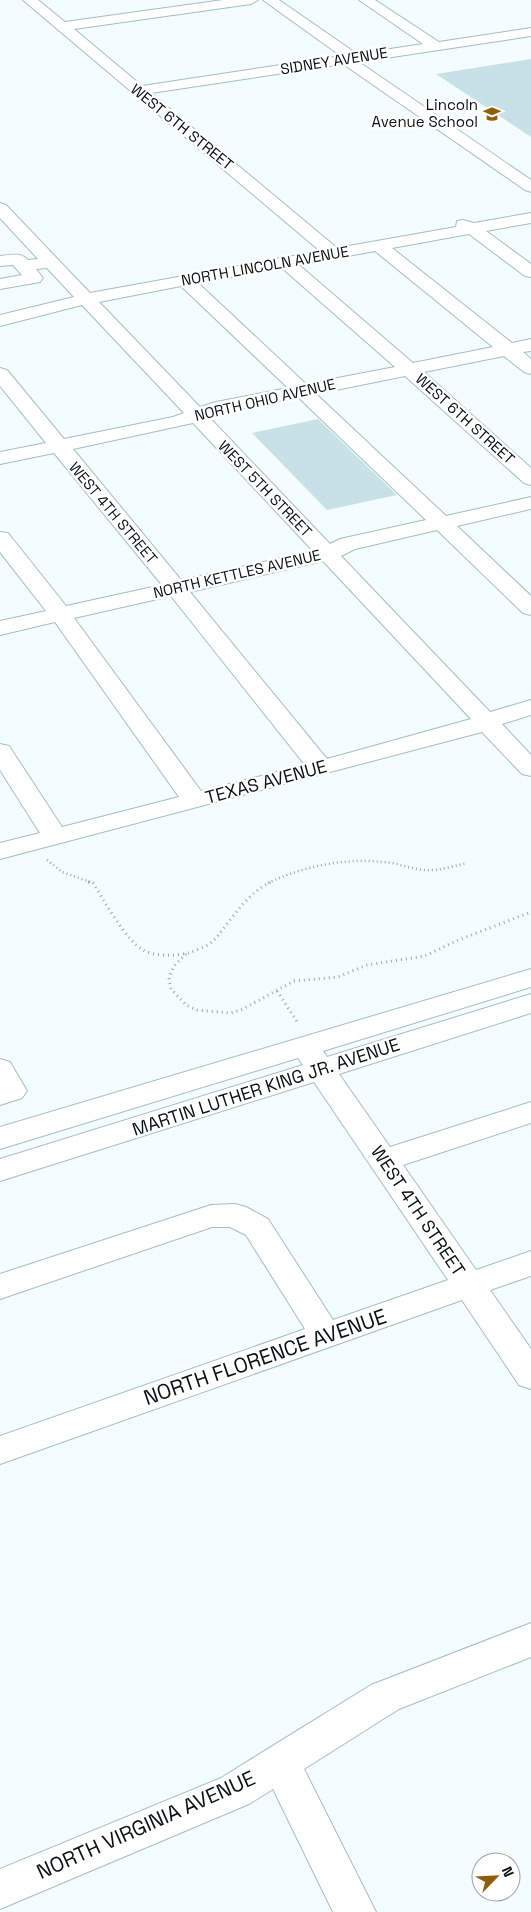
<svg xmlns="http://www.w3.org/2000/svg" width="531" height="1912" font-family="'Space Grotesk',sans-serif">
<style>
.building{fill:#c8e1e6}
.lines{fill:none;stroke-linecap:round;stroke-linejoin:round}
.minor-casing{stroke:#a4bdc2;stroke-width:2}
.path-far1{stroke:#9da7a9;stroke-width:2.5;stroke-dasharray:1 3;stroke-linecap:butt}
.path{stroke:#9da7a9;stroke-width:3;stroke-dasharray:1 4;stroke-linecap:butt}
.minor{fill:#fff;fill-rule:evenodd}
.labels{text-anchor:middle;stroke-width:5;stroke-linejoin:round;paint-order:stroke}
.far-street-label{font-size:15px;fill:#081113;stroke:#fff}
.far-poi-label{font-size:15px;fill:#081113;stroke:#fff;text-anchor:end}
.street-label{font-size:18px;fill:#081113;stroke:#fff}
.near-street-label{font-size:21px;fill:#081113;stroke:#fff}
</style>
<rect width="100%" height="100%" fill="#f3fdff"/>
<g class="building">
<path d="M531,59V137L436,74Z"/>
<path d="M318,419L370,469L397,495L327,510L252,433Z"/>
</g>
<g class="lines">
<g class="minor-casing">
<g id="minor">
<path d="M23,0H38L65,22L223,0H258L251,4L74,29L142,86L341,56L263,0H279L357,54L423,44L359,0H375L439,42L531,28V36L359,62L531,180V192L525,190L343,64L151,93L337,248L456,227L457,221L463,220L474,223L531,213V223L486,231L531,264V277L525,276L469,234L392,248L512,343L531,339V351L523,352L531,359V374L524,372L504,356L424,372L531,468V485L524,483L405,376L316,394L446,516L531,497V509L457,526L531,596V615L523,613L437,530L355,549L341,556L490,712L531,700V715L502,724L531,755V776L522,774L482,732L0,859V843L40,833L0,770V744L9,746L62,827L179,797L55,622L0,635V621L46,611L0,552V532L8,533L66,606L162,585L54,453L0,464V452L46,443L0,386V368L7,370L64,439L173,417L184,413L82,305L0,326V315L74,297L47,268L36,269L43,278L40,282L0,289V279L22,275L13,265L0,266V256C11,255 20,252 28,260L38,259L0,218V203L6,205L90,293L320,251ZM375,251L493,347L413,363L299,265ZM282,268L395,367L306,384L198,283ZM181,286L288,388L216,402L200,407L99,302ZM298,397L426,520L340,539L330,544L209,417L221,413ZM193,423L313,551L181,580L73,449ZM323,561L471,719L327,759L190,592ZM171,596L305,765L201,791L74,618Z"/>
<path d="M531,969V987L323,1051L327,1057L531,994V1013L339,1074L390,1147L531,1102V1123L403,1165L476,1270L531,1251V1276L490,1290L531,1349V1389L519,1385L462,1300L0,1464V1436L305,1329L246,1235L230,1227H212L0,1299V1274L211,1205L235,1204L246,1207L268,1219L333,1320L448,1280L314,1082L0,1181V1159L303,1065L298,1058L0,1149V1127Z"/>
<path d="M0,1059L10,1062L27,1091L22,1098L0,1105Z"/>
<path d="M531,1623V1657L399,1709L304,1769L376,1912H333L273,1789L249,1804L0,1909V1869L221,1778L371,1685Z"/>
</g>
</g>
<g class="path-far1">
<path d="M47,860L62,872L93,883"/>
<path d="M268,883C304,866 344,858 384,862C398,863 411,869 425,870C439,871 454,866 467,863"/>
</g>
<g class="path">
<path d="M88,882L93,883C104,900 126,941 143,950C156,957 175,956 188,953C197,950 209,946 215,939C232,919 247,893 271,882"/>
<path d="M186,954L174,966L169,978L171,989L186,1005L197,1010L230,1013L241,1010L294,981L338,977L367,965L425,956L456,941L531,912"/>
<path d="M277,991L298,1023"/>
</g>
<use href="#minor" class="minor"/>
</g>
<defs>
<g id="school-bare" transform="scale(1.35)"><path d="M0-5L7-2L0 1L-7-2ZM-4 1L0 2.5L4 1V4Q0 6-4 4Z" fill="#8e5e08" stroke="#fff" stroke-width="2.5" paint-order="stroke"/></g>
</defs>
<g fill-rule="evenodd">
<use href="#school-bare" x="492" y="114"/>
</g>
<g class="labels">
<g class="far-street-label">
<text transform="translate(334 61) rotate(-9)" y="5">SIDNEY AVENUE</text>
<text transform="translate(182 127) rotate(39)" y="5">WEST 6TH STREET</text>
<text transform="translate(265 266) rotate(-10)" y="5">NORTH LINCOLN AVENUE</text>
<text transform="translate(265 400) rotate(-13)" y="5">NORTH OHIO AVENUE</text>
<text transform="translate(465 419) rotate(42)" y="5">WEST 6TH STREET</text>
<text transform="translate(265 489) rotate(46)" y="5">WEST 5TH STREET</text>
<text transform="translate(113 513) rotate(50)" y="5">WEST 4TH STREET</text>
<text transform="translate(237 574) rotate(-13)" y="5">NORTH KETTLES AVENUE</text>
</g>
<g class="far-poi-label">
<text x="478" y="110">Lincoln<tspan x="478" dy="17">Avenue School</tspan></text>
</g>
<g class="street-label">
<text transform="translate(266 782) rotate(-15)" y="6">TEXAS AVENUE</text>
<text transform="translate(266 1087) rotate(-18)" y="6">MARTIN LUTHER KING JR. AVENUE</text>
<text transform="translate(418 1211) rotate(56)" y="6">WEST 4TH STREET</text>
</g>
<g class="near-street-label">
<text transform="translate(265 1357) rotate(-19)" y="7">NORTH FLORENCE AVENUE</text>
<text transform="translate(146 1825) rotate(-24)" y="7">NORTH VIRGINIA AVENUE</text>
</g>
</g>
<g transform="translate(496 1877) rotate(66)"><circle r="24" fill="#ffffff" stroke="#9ca0a1"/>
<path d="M0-4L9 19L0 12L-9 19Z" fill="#8e5e08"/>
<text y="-8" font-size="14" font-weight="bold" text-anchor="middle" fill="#081113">N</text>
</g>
</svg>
